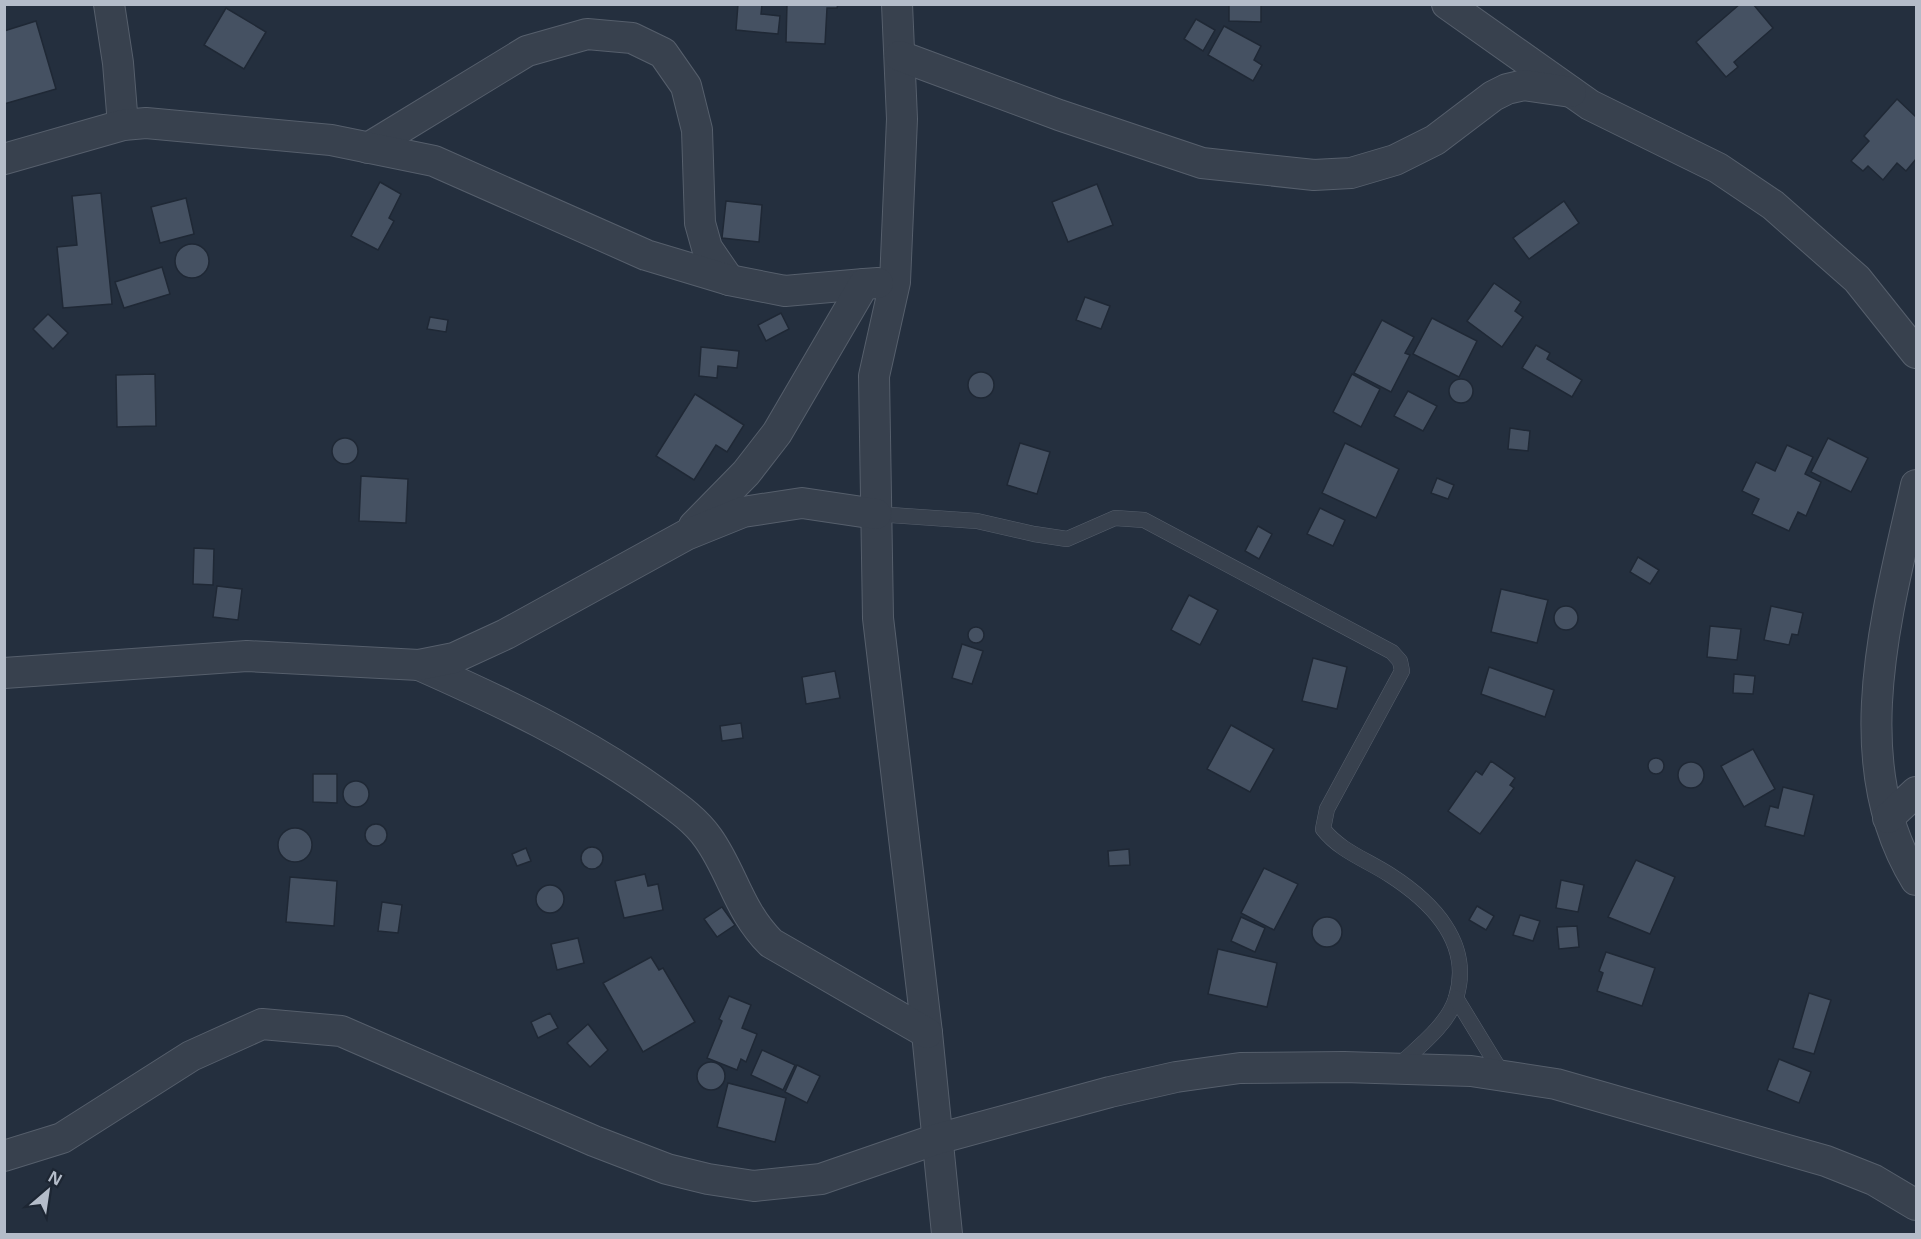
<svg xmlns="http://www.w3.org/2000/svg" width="1921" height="1239" font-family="'Noto Sans',sans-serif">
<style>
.building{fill:#455162;stroke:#1f2835;stroke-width:1.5}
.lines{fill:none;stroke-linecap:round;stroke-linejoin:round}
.service-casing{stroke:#565f6c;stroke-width:16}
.minor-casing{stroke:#565f6c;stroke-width:32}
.service{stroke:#38414e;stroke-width:15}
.minor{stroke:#38414e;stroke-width:30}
</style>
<rect width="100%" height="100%" fill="#242f3e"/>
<g class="building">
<path d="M738,4H762L761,14L780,16L778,34L736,30Z"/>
<path d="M787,4H838L837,8H827L825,44L786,42Z"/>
<path d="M1229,4L1261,5V22L1229,21Z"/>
<path d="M1740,4H1753L1773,28L1734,62L1738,67L1726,77L1696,42Z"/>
<path d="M226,8L266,32L244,69L204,45Z"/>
<path d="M1196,19L1215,30L1203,51L1184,39Z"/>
<path d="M36,21L56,89L4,104V31Z"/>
<path d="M1224,26L1261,46L1254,60L1262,65L1253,81L1208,55Z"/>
<path d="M1897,99L1916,117V159L1906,171L1897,163L1883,180L1868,166L1863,171L1851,161L1869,141L1864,136Z"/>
<path d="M380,182L401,194L389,218L394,221L378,250L351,236Z"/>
<path d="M1097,184L1113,225L1068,242L1052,202Z"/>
<path d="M101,193L112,304L63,308L57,247L77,245L72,196Z"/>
<path d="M186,198L194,234L160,243L151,207Z"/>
<path d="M726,201L762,205L759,242L722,238Z"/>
<path d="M1564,201L1579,223L1529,259L1513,238Z"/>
<circle cx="192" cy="261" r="17"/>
<path d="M162,267L170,294L124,308L115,282Z"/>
<path d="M1494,283L1521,302L1515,311L1523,317L1502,347L1467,321Z"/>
<path d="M1085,297L1110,306L1101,329L1076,320Z"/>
<path d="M781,313L789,329L766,341L758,325Z"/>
<path d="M48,314L68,333L53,349L33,329Z"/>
<path d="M430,317L448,320L446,332L427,329Z"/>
<path d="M1432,318L1477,341L1459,377L1413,354Z"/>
<path d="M1382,320L1414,337L1405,353L1410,355L1391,392L1354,373Z"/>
<path d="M1536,345L1550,353L1547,359L1582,380L1572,397L1522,368Z"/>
<path d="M701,347L739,351L737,368L718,366L717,378L699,376Z"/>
<circle cx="981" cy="385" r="13"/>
<path d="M155,374L156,426L117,427L116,375Z"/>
<path d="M1352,374L1380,389L1361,427L1333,412Z"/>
<circle cx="1461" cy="391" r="12"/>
<path d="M1408,391L1437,406L1423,431L1394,416Z"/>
<path d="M695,394L744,425L727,452L716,445L694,480L656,456Z"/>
<path d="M1510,428L1530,431L1528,451L1508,449Z"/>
<path d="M1828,438L1868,458L1851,492L1811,472Z"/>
<circle cx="345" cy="451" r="13"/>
<path d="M1020,443L1050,452L1037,494L1007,485Z"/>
<path d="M1345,443L1399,469L1376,518L1322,493Z"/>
<path d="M1787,445L1813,457L1805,474L1821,482L1806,516L1798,512L1789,531L1752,514L1759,499L1742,491L1756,462L1775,471Z"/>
<path d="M361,476L408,479L406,523L359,521Z"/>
<path d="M1437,478L1454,485L1448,499L1431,493Z"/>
<path d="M1320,508L1345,520L1333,546L1307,534Z"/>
<path d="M1258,526L1272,534L1259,559L1245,551Z"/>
<path d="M194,548L214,549L213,585L193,584Z"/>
<path d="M1638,557L1659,570L1650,584L1630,572Z"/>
<path d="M217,586L242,589L238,620L213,617Z"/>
<path d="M1501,589L1548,600L1537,643L1491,632Z"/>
<path d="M1189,595L1218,610L1200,645L1171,630Z"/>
<path d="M1771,606L1803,613L1798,635L1792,634L1789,645L1764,640Z"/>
<circle cx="1566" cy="618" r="12"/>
<path d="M1710,626L1741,629L1737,660L1707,657Z"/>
<circle cx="976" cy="635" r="8"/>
<path d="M962,644L983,651L972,684L952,678Z"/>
<path d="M1313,658L1347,667L1337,709L1302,701Z"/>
<path d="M1489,667L1554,690L1545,717L1481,694Z"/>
<path d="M835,671L840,698L806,704L802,677Z"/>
<path d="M1734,674L1755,676L1753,694L1733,693Z"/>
<path d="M741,723L743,738L722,741L720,726Z"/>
<path d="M1231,725L1274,749L1250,792L1207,769Z"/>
<path d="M1753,749L1775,789L1744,807L1721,766Z"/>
<circle cx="1656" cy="766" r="8"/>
<path d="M1491,761L1515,778L1510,785L1514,788L1480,834L1448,811L1476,771L1482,775Z"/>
<circle cx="1691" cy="775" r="13"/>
<path d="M313,774H337V803L313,802Z"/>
<circle cx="356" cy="794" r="13"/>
<path d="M1783,787L1814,795L1804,836L1765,826L1770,806L1778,808Z"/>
<circle cx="376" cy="835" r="11"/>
<circle cx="295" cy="845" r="17"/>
<circle cx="592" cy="858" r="11"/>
<path d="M526,848L531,861L517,866L512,854Z"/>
<path d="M1129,849L1130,865L1109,866L1108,851Z"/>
<path d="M1636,860L1675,877L1650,934L1608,917Z"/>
<path d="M1264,868L1298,884L1274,930L1241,913Z"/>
<path d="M645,874L648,886L658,884L663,910L624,918L615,881Z"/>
<path d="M290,877L337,881L334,926L286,922Z"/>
<path d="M1561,880L1584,885L1578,912L1556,908Z"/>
<circle cx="550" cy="899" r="14"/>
<path d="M382,902L402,905L398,933L378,931Z"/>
<path d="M1477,906L1494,916L1486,930L1469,920Z"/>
<path d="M722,907L735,925L717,937L704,919Z"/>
<path d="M1520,915L1540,921L1533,941L1513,935Z"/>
<path d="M1241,917L1265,928L1255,952L1231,941Z"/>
<circle cx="1327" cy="932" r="15"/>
<path d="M1577,926L1579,947L1559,949L1557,927Z"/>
<path d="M578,938L584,963L557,970L551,944Z"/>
<path d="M1218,949L1277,963L1267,1007L1208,994Z"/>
<path d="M1606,952L1655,968L1642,1006L1597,991L1603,973L1599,971Z"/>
<path d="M651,957L659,970L663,968L695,1022L643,1052L603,983Z"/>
<path d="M1809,993L1831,1000L1814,1054L1793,1048Z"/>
<path d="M729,996L751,1005L742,1028L757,1034L746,1062L741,1059L737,1070L707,1058L722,1021L719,1019Z"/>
<path d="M550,1013L558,1028L538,1038L531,1022Z"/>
<path d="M588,1024L608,1050L590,1067L567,1043Z"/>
<path d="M762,1050L795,1065L783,1090L751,1075Z"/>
<path d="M1779,1059L1811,1072L1799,1103L1767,1090Z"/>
<circle cx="711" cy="1076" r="14"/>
<path d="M797,1065L820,1076L807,1103L785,1092Z"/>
<path d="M728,1083L786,1098L775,1142L717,1127Z"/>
</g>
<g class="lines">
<g class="service-casing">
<g id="service">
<path d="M876,514L977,521L1034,534L1067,539L1115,518L1144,520L1392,652L1400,661L1402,671L1327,809L1323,829C1340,851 1367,860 1390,875C1432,902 1473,943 1456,998C1448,1025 1417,1048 1397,1067"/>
<path d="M1456,998L1503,1075"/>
</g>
</g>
<g class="minor-casing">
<g id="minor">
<path d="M109,4L118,63L123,125"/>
<path d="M897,4L902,119L895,282L874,376L878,618L927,1033L947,1234"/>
<path d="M1447,4L1590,105L1718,168L1773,205L1857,279L1916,353"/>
<path d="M900,56L1059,115L1202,163L1314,175L1351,173L1395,160L1435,140L1493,96L1507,89L1524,85L1571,92"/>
<path d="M368,148L527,51L587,34L632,38L663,53L686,86L697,130L700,223L707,248L729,280"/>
<path d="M4,159L123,125L146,123L331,140L434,161L646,255L729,280L785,291L864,284"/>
<path d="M1916,485C1888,610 1843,762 1916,880"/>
<path d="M694,526L746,473L777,433L864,284L878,283"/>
<path d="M419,665C500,701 581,739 653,790C672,804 694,818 708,838C733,873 738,910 771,943L927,1033"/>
<path d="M4,673L247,656L419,665L454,658L506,634L686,535L743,512L802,503L876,514"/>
<path d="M1888,818L1916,792"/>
<path d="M4,1156L62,1138L191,1056L262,1024L341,1031L594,1141L667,1169L708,1179L754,1186L821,1179L937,1139L1110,1092L1176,1077L1240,1068L1344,1067L1471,1071L1556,1084L1826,1161L1874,1180L1916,1205"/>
</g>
</g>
<use href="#service" class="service"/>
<use href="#minor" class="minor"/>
</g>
<rect width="1921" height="1239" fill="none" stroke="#b4bcc9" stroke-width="12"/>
<g transform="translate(48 1191) rotate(29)" stroke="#1d2633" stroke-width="4.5" paint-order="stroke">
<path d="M0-4.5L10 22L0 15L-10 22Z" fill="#b4bcc9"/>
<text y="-9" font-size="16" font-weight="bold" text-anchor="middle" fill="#b4bcc9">N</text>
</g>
</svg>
